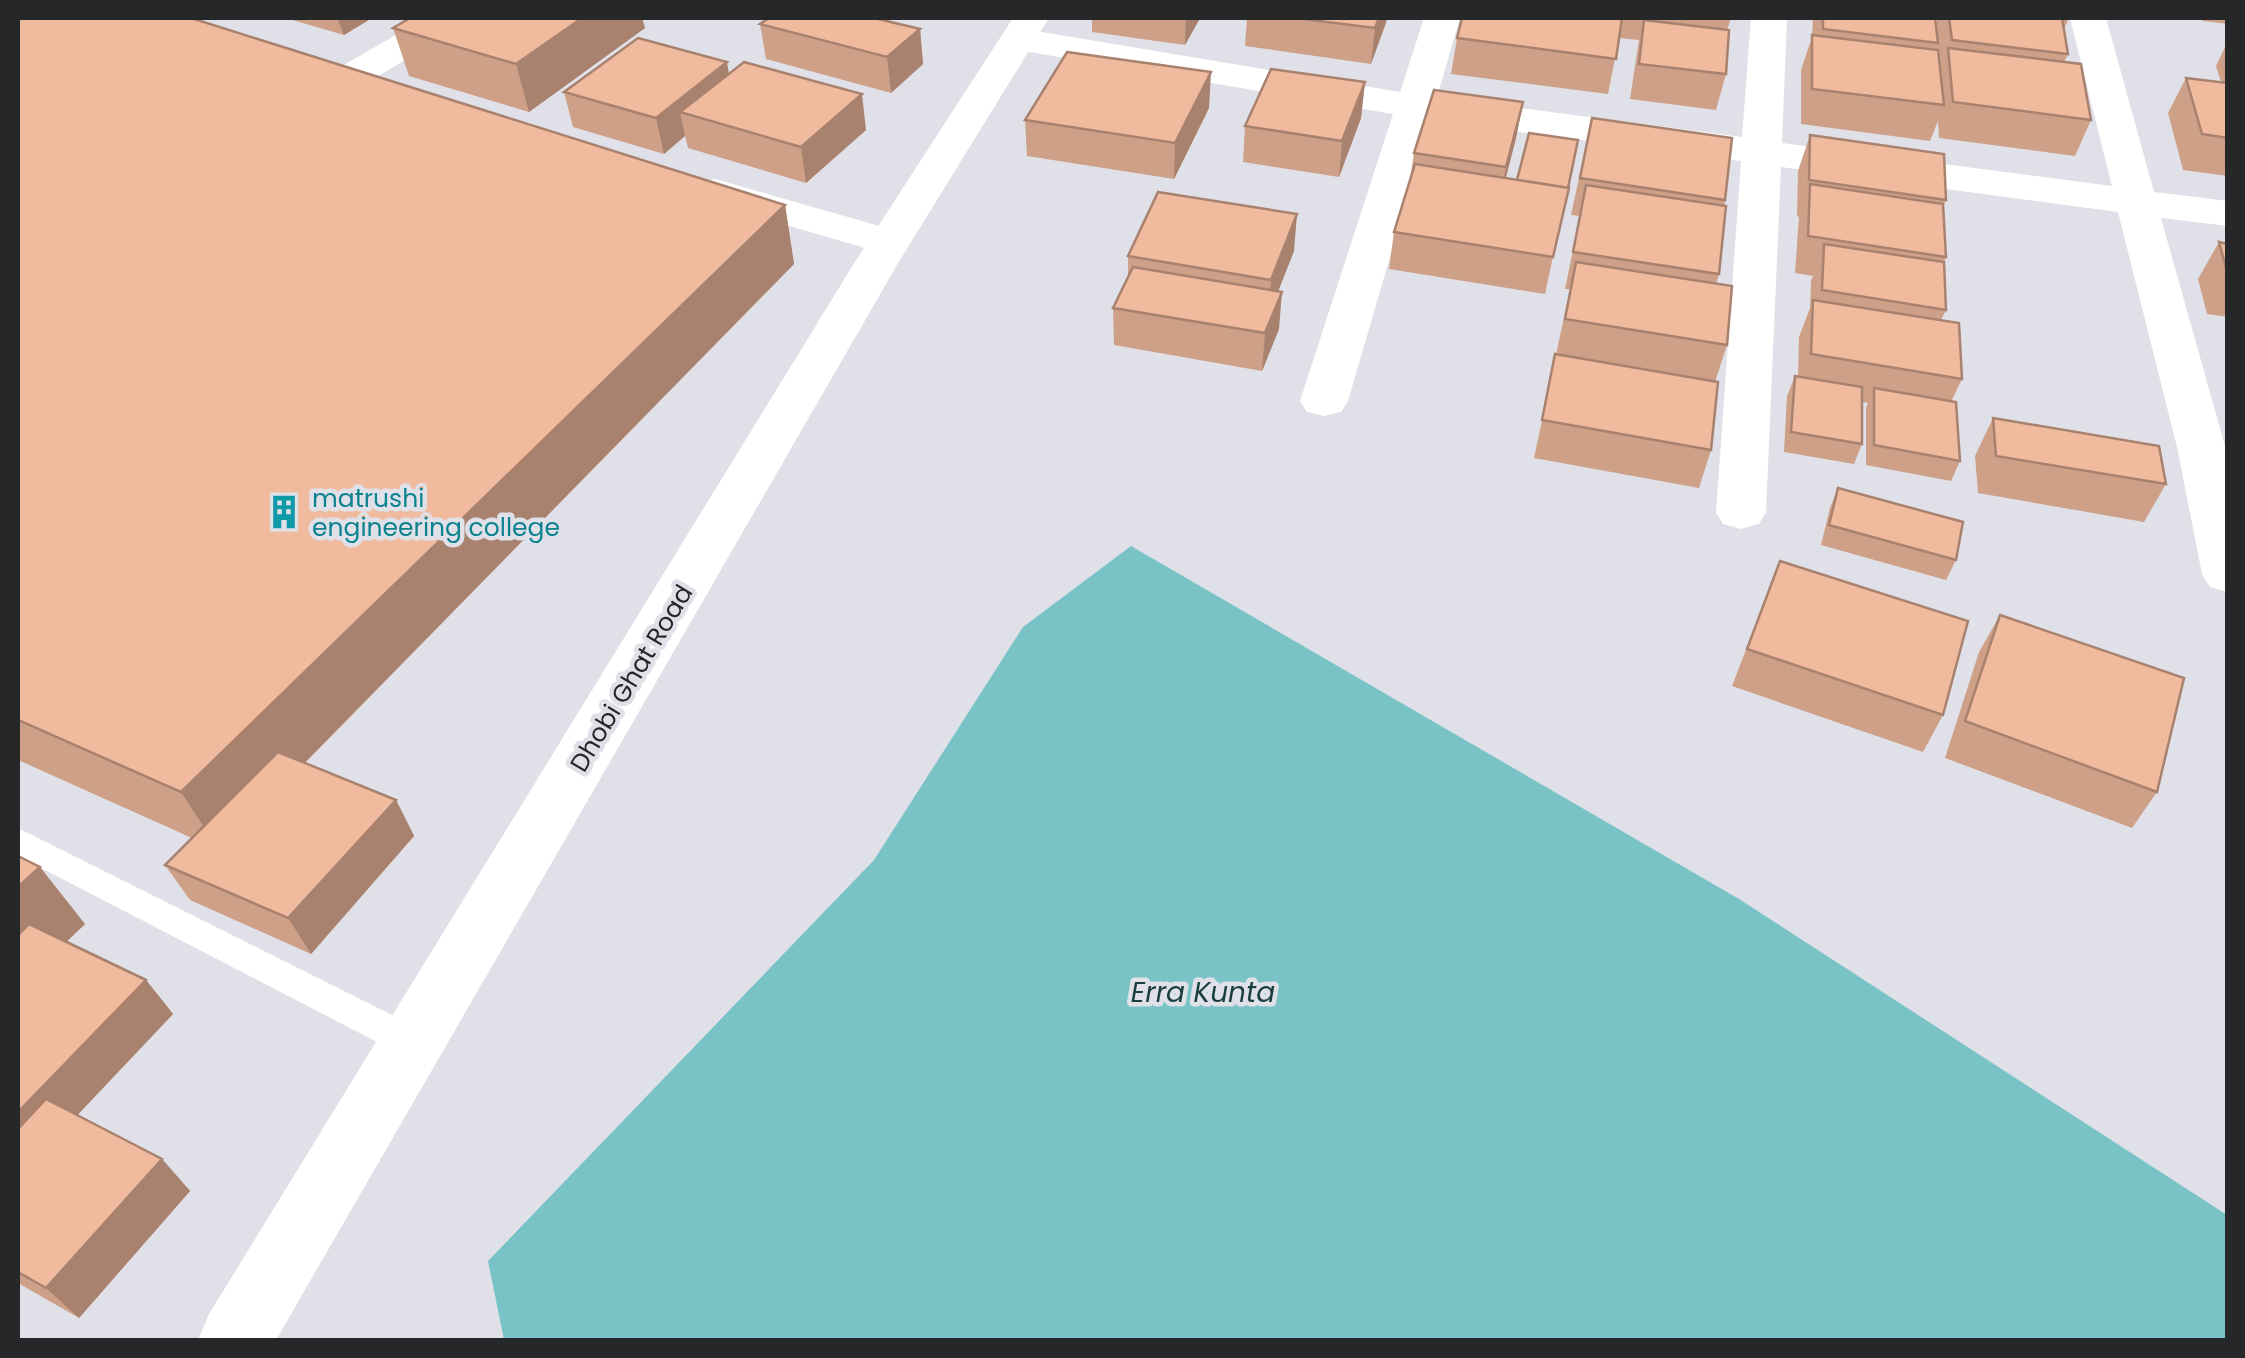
<svg xmlns="http://www.w3.org/2000/svg" width="2245" height="1358" font-family="Poppins,sans-serif">
<style>
.water{fill:#79c3c7}
.lines{fill:none;stroke-linecap:round;stroke-linejoin:round}
.lane{fill:#fff;fill-rule:evenodd}
.street{fill:#fff;fill-rule:evenodd}
.secondary{fill:#fff;fill-rule:evenodd}
.wall{fill:#cea088}
.shaded-wall{fill:#a8826f}
.building{fill:#f0ba9e;stroke:#a8826f;stroke-width:2.5}
.labels{text-anchor:middle;stroke-width:9;stroke-linejoin:round;paint-order:stroke}
.culture-label{font-size:25px;fill:#0d838f;stroke:#e0e1e8;text-anchor:start}
.street-label{font-size:25px;fill:#262729;stroke:#e0e1e8}
.water-label{font-size:28px;font-style:italic;fill:#1b3f41;stroke:#e0e1e8}
</style>
<rect width="100%" height="100%" fill="#e0e1e8"/>
<path class="water" d="M1131,546L1739,899L2227,1215V1340H504L488,1261L874,860L1023,627Z"/>
<g class="lines">
<path class="lane" d="M18,828L428,1033L433,1044L428,1055L415,1060L402,1055L18,856Z"/>
<g class="street">
<path d="M425,18H468L463,26L356,89H330L324,81L330,73Z"/>
<path d="M1424,18H1460L1437,97L1742,137L1751,18H1787L1782,143L2112,186L2070,18H2106L2154,192L2228,201V226L2161,218L2228,457V592L2210,587L2202,574L2177,447L2118,212L1781,167L1766,512L1759,524L1741,529L1723,524L1716,512L1741,161L1430,120L1348,401L1341,412L1324,416L1307,412L1300,401L1393,114L1018,50L1005,47L1000,39L1005,31L1018,28L1400,92Z"/>
<path d="M715,179L904,233L910,242L904,251L889,255L700,200L694,191L700,182Z"/>
</g>
<path class="secondary" d="M1013,18H1049L897,265L276,1340H198L209,1314L853,265Z"/>
</g>
<g class="wall">
<path d="M18,18L785,205L794,264L305,763L396,800L414,836L311,954L190,900L165,865L192,838L18,760Z"/>
<path d="M289,18H372L344,35L289,19Z"/>
<path d="M410,18H642L645,28L529,112L409,76L393,28Z"/>
<path d="M1092,18H1200L1185,45L1092,32Z"/>
<path d="M1247,18H1387L1371,64L1245,46Z"/>
<path d="M1462,18H1731L1727,30L1726,74L1716,110L1630,99L1639,40L1619,38L1608,94L1451,74L1457,38Z"/>
<path d="M1813,18H1935L1936,24L1938,18H2069L2064,29L2068,54L2064,62L2091,120L2075,156L1939,138L1938,121L1930,141L1801,124V70L1812,37Z"/>
<path d="M2202,18H2228V24L2203,21Z"/>
<path d="M760,24L920,29L923,64L891,93L766,59Z"/>
<path d="M2225,47H2228V176L2183,170L2168,113L2186,78L2221,82L2216,66Z"/>
<path d="M729,74L866,130L806,183L688,148L685,136L664,154L573,127L564,92Z"/>
<path d="M1365,82L1361,118L1339,177L1243,162L1245,126Z"/>
<path d="M1523,102L1516,138L1506,178L1517,180L1578,140L1545,294L1389,269L1394,232L1410,179L1414,153Z"/>
<path d="M1209,108L1174,179L1027,156L1025,120Z"/>
<path d="M1592,118L1725,200L1719,274L1716,284L1727,345L1715,382L1711,450L1699,488L1534,458L1570,289H1565L1580,216L1571,215Z"/>
<path d="M1810,135L1946,200L1943,207L1946,257L1944,262L1946,310L1941,320L1962,379L1951,402L1960,461L1951,481L1866,465V408L1868,403L1862,402V444L1854,464L1784,452L1787,396L1795,376L1798,377L1799,337L1810,308L1811,281L1813,276L1795,273L1799,217L1797,216L1798,171Z"/>
<path d="M2219,242L2228,244V317L2207,314L2198,279Z"/>
<path d="M1294,251L1278,291L1279,329L1262,371L1114,345L1113,308L1128,278V256Z"/>
<path d="M1993,418L2166,484L2144,522L1978,493L1975,456Z"/>
<path d="M1838,488L1956,560L1946,580L1821,545L1830,508Z"/>
<path d="M1780,561L1943,715L1923,752L1732,686Z"/>
<path d="M2000,615L2157,792L2132,828L1945,758L1979,652Z"/>
<path d="M18,856L85,924L66,942L146,980L173,1014L77,1115L162,1159L190,1191L79,1318L18,1283Z"/>
</g>
<g class="shaded-wall">
<path d="M337,18H372L344,35Z"/>
<path d="M582,18H642L645,28L529,112L516,64Z"/>
<path d="M1186,18H1200L1185,45Z"/>
<path d="M1379,18H1387L1386,23L1371,64L1375,28Z"/>
<path d="M920,29L923,64L891,93L887,57Z"/>
<path d="M727,62L733,98L680,112L685,136L664,154L656,118Z"/>
<path d="M1211,72L1209,108L1174,179L1175,143Z"/>
<path d="M1365,82L1361,118L1339,177L1342,141Z"/>
<path d="M862,94L866,130L806,183L801,147Z"/>
<path d="M1523,102L1516,138L1499,203L1506,167Z"/>
<path d="M785,205L794,264L219,850L181,792Z"/>
<path d="M1297,214L1294,251L1268,317L1271,280Z"/>
<path d="M1282,292L1279,329L1262,371L1265,333Z"/>
<path d="M396,800L414,836L311,954L288,918Z"/>
<path d="M40,867L85,924L18,988V887Z"/>
<path d="M146,980L173,1014L18,1178V1112Z"/>
<path d="M162,1159L190,1191L79,1318L46,1288Z"/>
</g>
<g class="building">
<path d="M18,18H191L785,205L181,792L18,720Z"/>
<path d="M410,18H582L516,64L393,28Z"/>
<path d="M769,18H874L920,29L887,57L760,24Z"/>
<path d="M1295,18H1379L1375,28Z"/>
<path d="M1462,18H1622L1616,59L1457,38Z"/>
<path d="M1823,18H1935L1938,43L1823,29Z"/>
<path d="M1949,18H2062L2068,54L1952,40Z"/>
<path d="M1644,20L1729,30L1726,74L1639,64Z"/>
<path d="M1812,35L1938,50L1944,105L1812,89Z"/>
<path d="M638,38L727,62L656,118L564,92Z"/>
<path d="M1948,48L2081,64L2091,120L1953,102Z"/>
<path d="M1067,52L1211,72L1175,143L1025,120Z"/>
<path d="M744,62L862,94L801,147L680,112Z"/>
<path d="M1271,69L1365,82L1342,141L1245,126Z"/>
<path d="M2186,78L2228,83V138L2202,134Z"/>
<path d="M1434,90L1523,102L1506,167L1414,153Z"/>
<path d="M1592,118L1732,138L1725,200L1580,178Z"/>
<path d="M1529,133L1578,140L1568,188L1517,180Z"/>
<path d="M1810,135L1944,154L1946,200L1809,180Z"/>
<path d="M1415,164L1569,188L1553,257L1394,232Z"/>
<path d="M1810,184L1943,204L1946,257L1808,236Z"/>
<path d="M1586,185L1726,206L1719,274L1573,252Z"/>
<path d="M1158,192L1297,214L1271,280L1128,256Z"/>
<path d="M2219,242L2228,244V275Z"/>
<path d="M1824,244L1944,262L1946,310L1822,290Z"/>
<path d="M1576,262L1732,286L1727,345L1565,319Z"/>
<path d="M1133,267L1282,292L1265,333L1113,308Z"/>
<path d="M1813,300L1959,323L1962,379L1811,354Z"/>
<path d="M1555,354L1718,382L1711,450L1542,420Z"/>
<path d="M1795,376L1862,387V444L1791,432Z"/>
<path d="M1874,388L1956,402L1960,461L1874,445Z"/>
<path d="M1993,418L2159,446L2166,484L1996,456Z"/>
<path d="M1838,488L1963,522L1956,560L1829,525Z"/>
<path d="M1780,561L1968,621L1943,715L1747,649Z"/>
<path d="M2000,615L2184,678L2157,792L1965,721Z"/>
<path d="M278,752L396,800L288,918L165,865Z"/>
<path d="M18,856L40,867L18,887Z"/>
<path d="M29,924L146,980L18,1112V935Z"/>
<path d="M46,1099L162,1159L46,1288L18,1272V1129Z"/>
</g>
<defs>
<g id="building-bare" transform="scale(2.7)"><path d="M-4-6H4V6H1V3H-1V6H-4ZM-2.5-4.3h1.7v1.8h-1.7ZM.8-4.3h1.7v1.8H.8ZM-2.5-1h1.7V.8h-1.7ZM.8-1h1.7V.8H.8Z" fill="#0f9aa8" stroke="#e0e1e8" stroke-width="2.5" paint-order="stroke"/></g>
</defs>
<g fill-rule="evenodd">
<use href="#building-bare" x="284" y="512"/>
</g>
<g class="labels">
<g class="culture-label">
<text x="312" y="507">matrushi<tspan x="312" dy="29">engineering college</tspan></text>
</g>
<g class="street-label">
<text transform="translate(631 678) rotate(-59)" y="9">Dhobi Ghat Road</text>
</g>
<g class="water-label">
<text x="1203" y="1002">Erra Kunta</text>
</g>
</g>
<rect width="2245" height="1358" fill="none" stroke="#262729" stroke-width="40"/>
</svg>
